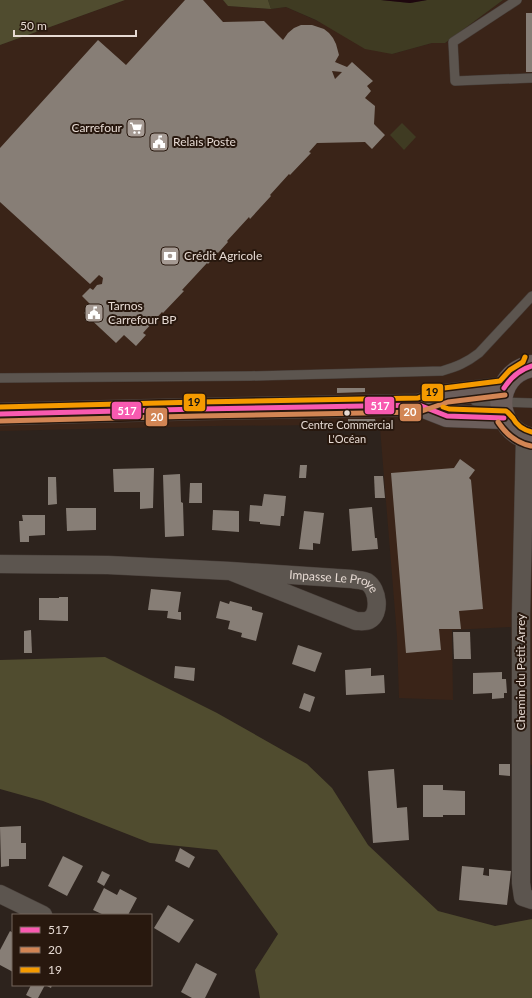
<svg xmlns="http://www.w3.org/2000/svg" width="532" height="998" font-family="Lato,sans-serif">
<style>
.built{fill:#3a2418}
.green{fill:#3f3b22}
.forest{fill:#504c2f}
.water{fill:#1e070e}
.building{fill:#877e76;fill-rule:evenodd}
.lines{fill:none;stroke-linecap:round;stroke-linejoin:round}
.lane-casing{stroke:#473e39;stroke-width:10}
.street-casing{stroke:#473e39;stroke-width:19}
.primary-casing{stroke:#473e39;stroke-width:23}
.lane{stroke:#5c554f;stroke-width:9}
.street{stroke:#5c554f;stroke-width:18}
.primary{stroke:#6b5e5b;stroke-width:22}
.bus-1-casing{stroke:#28180e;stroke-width:8}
.bus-2-casing{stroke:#28180e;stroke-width:8}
.bus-3-casing{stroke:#28180e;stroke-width:8}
.bus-1{stroke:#f85ab0;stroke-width:5}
.bus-2{stroke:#d28554;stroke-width:5}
.bus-3{stroke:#f59a00;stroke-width:5}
.bus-dot{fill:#e6dad3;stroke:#28180e;stroke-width:1.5}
.labels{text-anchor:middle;stroke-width:4;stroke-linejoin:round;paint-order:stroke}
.bus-label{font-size:11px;fill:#e6dad3;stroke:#28180e}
.poi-label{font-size:12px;fill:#e6dad3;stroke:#28180e;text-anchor:start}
.street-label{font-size:12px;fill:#e6dad3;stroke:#28180e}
.line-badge{stroke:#28180e;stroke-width:1.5}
.badge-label{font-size:11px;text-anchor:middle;font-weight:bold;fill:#fff}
.pale-badge-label{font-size:11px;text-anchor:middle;font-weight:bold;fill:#111}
</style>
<rect width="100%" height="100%" fill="#2d231d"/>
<path class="built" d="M125,0H223L229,6L271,9L286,7L392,54L432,43H445L503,0H532V765L513,763L511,627L452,630L453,700L399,698L397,636L380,428L326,429L325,425L213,426L0,431V45Z"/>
<g class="green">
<path d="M268,0H381L410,3L427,0H503L445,43H432L392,54L365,49L316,20L286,7L271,9Z"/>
<path d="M402,123L416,137L404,150L390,135Z"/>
</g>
<g class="forest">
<path d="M0,0H125L0,45Z"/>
<path d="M223,0H268L271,9L228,6Z"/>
<path d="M105,657L217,713L307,764L332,788L368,845L438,911L495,926L532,919V998H260L255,970L278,934L217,850L150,843L43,801L0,789V660Z"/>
</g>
<path class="water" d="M381,0H427L410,3Z"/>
<g class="building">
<path d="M185,0H203L223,22L264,21L283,40L288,33L294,28L301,25H312L324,29L329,33L333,38L336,44L339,55L335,62L347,67L352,62L373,81L367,86L371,91L365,98L375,106L374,124L385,135L372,149L365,142L317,143L309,152L311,153L290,175L289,174L270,195L271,196L250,219L249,217L227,241L228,242L208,264L207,263L182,290L184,291L163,313L162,312L143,333L146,335L136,346L124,335L116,343L84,313L91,305L82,296L90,288L93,290L97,285L102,284L103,278L99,275L90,284L0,202V148L98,40L126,65ZM332,71L342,72L335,79Z"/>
<rect x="526" y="13" width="6" height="59"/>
<path d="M337,388H365V392L337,393Z"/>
<path d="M348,419H375L376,423L348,424Z"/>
<path d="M460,459L475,470L469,478L471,480L483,609L459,611L461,629H439L441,650L406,653L391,473L454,468Z"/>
<path d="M300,465H307L306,478H299Z"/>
<path d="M154,468L153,508L140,509V492H114L113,469Z"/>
<path d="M180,474L181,502L183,503L184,536L165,537L163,475Z"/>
<path d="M374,476H383L385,498H375Z"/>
<path d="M48,477H56L57,504L48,505Z"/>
<path d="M190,483H202V503H189Z"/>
<path d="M264,494L286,496L284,516H281L280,526L260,524V522L249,521L250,505L262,506Z"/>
<path d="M372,507L375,538H377L378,549L352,551L349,509Z"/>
<path d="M66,508H96V530L67,531Z"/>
<path d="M213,510L239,511V532L212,530Z"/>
<path d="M304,511L324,513L320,544L313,543V550L299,549Z"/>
<path d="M22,515H45V535L29,536V542H20L19,521H23Z"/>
<path d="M151,589L181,592L178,612H181V620L167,618L168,611L148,610Z"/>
<path d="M59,597H68V621L39,620V598H59Z"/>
<path d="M220,601L229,604L230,601L252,607V610L263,613L256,641L241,637L242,633L228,629L230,621L216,618Z"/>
<path d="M31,630L32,653H24V631Z"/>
<path d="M453,632H470L471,659H454Z"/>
<path d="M298,645L322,653L315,672L292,664Z"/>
<path d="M175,666L195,668L194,681L174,678Z"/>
<path d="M371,668V676L384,675L385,693L346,695L345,670Z"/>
<path d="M502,672V679H506L507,693H504V698L492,699V693L473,694V673Z"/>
<path d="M304,693L315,697L310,712L299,708Z"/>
<path d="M499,764H510V776L499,775Z"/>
<path d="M394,769L397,808L407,807L409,840L373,843L368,771Z"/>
<path d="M423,785H443V790L465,791V815H443V817H423Z"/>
<path d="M21,826V843H26V859H9V866L1,867L0,827Z"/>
<path d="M180,848L195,857L189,868L175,861Z"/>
<path d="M63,856L83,866L67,896L48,886Z"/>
<path d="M462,866L484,868L483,875L489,876V869L511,871L507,905L459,900Z"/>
<path d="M102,871L110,875L104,886L97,882Z"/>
<path d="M104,888L117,895L120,889L137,898L128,915H104L93,910Z"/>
<path d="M168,905L194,920L179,943L154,928Z"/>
<path d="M10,931L13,933V972L0,965V950Z"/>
<path d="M196,963L217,974L205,998H192L181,992Z"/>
<path d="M31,985H52L51,988L45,985L38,998H32L26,995Z"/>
</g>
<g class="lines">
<g class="lane-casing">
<g id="lane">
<path d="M517,0L453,42L455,81L532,78"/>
<path d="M0,378L251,376L442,371C458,366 466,363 479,353L532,296"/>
<path d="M475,401L532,403"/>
</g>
</g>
<g class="street-casing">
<g id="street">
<path d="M525,438L521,615V883L523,897L532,900"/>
<path id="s1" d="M0,564L108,565L230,571L352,579C356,580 363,580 367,582C378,589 381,614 369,620C365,622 360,621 356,621L230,571"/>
<path d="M0,894L43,915"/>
</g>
</g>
<g class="primary-casing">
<g id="primary">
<path d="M532,366C491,374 491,431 532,439"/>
<path d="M419,405L447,416L504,418"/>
<path d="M0,414L199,409L419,405L446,395L504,388"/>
</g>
</g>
<use href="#lane" class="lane"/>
<use href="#street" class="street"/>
<use href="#primary" class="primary"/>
<g class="bus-1-casing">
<g id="bus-1">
<path d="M504,388C511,377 519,370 532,366"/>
<path d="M0,414L199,409L419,405L447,416L504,418"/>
</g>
</g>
<g class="bus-2-casing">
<g id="bus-2">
<path d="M0,421L199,416L419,412L448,402L505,395"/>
<path d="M498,422C506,434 516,443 531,446"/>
</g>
</g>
<g class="bus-3-casing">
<g id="bus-3">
<path d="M0,407L199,402L418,398L444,388L500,381L510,370L523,362L525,357"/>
<path d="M443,407L449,409L506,411C509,413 510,415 513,418C517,426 524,430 532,432"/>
</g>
</g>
<use href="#bus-1" class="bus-1"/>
<use href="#bus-2" class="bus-2"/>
<use href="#bus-3" class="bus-3"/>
</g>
<defs>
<g id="supermarket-square" transform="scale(1)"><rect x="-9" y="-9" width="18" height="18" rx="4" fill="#a59a93" stroke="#28180e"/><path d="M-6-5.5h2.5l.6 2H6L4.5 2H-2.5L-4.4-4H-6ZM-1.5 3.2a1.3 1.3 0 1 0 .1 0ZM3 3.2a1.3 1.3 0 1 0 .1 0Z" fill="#fff"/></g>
<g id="civic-square" transform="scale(1)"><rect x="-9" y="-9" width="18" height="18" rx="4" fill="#a59a93" stroke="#28180e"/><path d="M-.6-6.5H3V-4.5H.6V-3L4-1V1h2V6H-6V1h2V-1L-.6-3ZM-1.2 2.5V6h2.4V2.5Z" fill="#fff"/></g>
<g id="bank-square" transform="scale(1)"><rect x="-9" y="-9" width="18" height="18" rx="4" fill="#a59a93" stroke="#28180e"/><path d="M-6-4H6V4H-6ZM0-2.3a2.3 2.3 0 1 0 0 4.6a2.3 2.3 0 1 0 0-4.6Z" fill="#fff"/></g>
</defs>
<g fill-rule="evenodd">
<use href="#supermarket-square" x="136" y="128"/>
<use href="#civic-square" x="159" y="142"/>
<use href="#bank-square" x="170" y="256"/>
<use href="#civic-square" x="94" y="313"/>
</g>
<circle class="bus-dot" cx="347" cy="413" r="3.5"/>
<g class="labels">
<g class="bus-label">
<text x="347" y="429">Centre Commercial<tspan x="347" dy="14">L'Océan</tspan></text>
</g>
<g class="poi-label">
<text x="122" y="132" text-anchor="end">Carrefour</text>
<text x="173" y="146">Relais Poste</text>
<text x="184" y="260">Crédit Agricole</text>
<text x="108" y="310">Tarnos<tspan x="108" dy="14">Carrefour BP</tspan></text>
</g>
<g class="street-label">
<text dy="4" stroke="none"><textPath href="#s1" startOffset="335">Impasse Le Proye</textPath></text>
<text transform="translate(521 672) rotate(-90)" y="4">Chemin du Petit Arrey</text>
</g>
</g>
<g class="line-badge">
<rect x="421" y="383" width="23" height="19" rx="4" fill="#f59a00"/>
<rect x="183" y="393" width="23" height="19" rx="4" fill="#f59a00"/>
<rect x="364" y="396" width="31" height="19" rx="4" fill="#f85ab0"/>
<rect x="111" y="401" width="31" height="19" rx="4" fill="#f85ab0"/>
<rect x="399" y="403" width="23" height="19" rx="4" fill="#d28554"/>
<rect x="145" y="407" width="23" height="20" rx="4" fill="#d28554"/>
</g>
<g class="badge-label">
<text x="380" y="410">517</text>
<text x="127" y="415">517</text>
<text x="410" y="416">20</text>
<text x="157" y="421">20</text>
</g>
<g class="pale-badge-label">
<text x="432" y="396">19</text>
<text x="194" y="406">19</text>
</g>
<rect x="12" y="914" width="140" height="72" fill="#28180e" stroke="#74665d"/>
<rect x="20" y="927" width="20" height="6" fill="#f85ab0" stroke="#74665d"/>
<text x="48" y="934" font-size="12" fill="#e6dad3">517</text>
<rect x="20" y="947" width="20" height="6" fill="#d28554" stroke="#74665d"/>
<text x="48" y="954" font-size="12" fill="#e6dad3">20</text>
<rect x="20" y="967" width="20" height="6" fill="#f59a00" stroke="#74665d"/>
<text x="48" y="974" font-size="12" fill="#e6dad3">19</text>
<path d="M14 30v6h122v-6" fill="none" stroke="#e6dad3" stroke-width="2"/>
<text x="20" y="30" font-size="12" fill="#e6dad3" stroke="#28180e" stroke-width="3" paint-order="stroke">50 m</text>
</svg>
